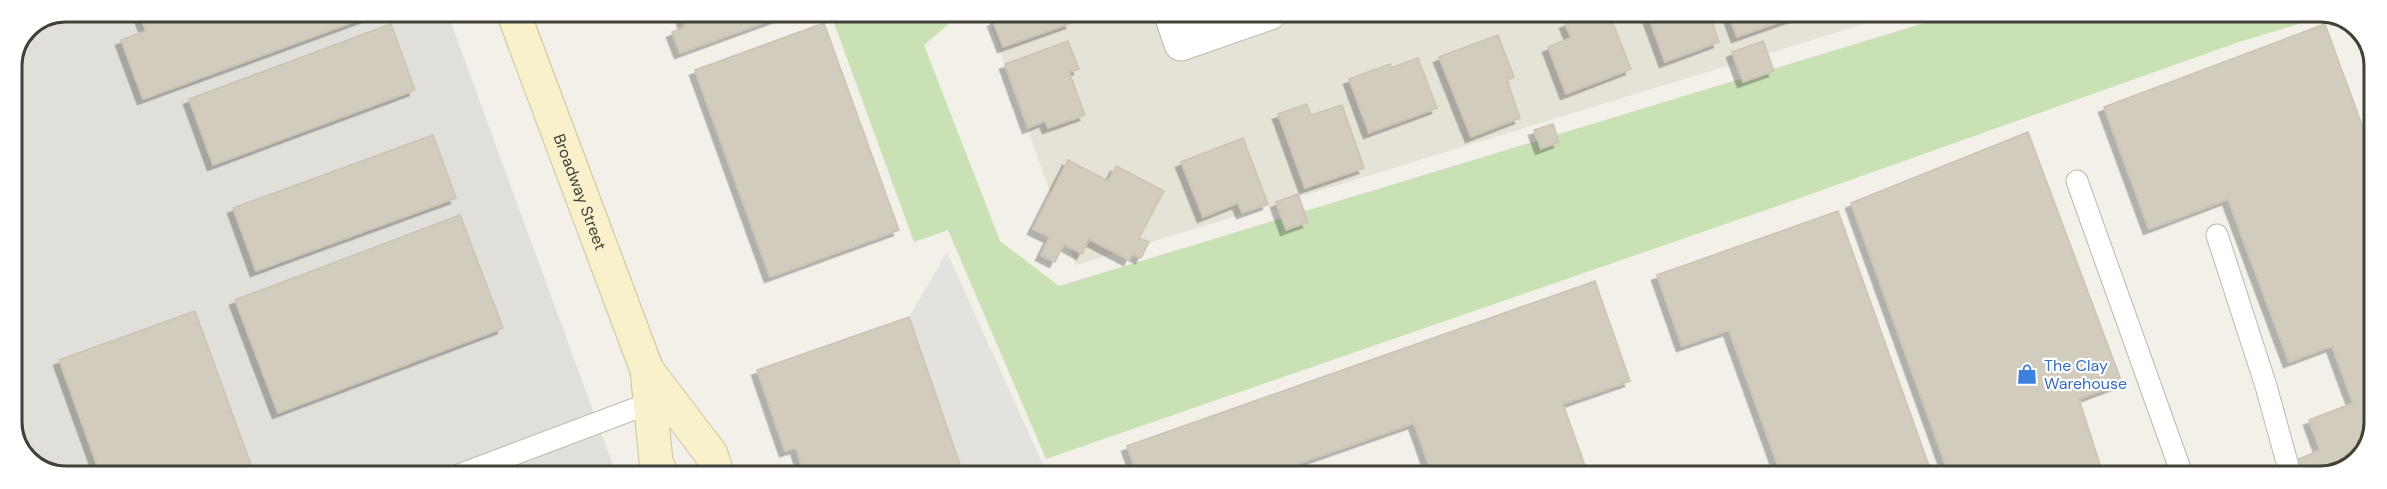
<svg xmlns="http://www.w3.org/2000/svg" width="2387" height="489" font-family="'DM Sans',sans-serif">
<style>
.residential{fill:#e5e2d7}
.industrial{fill:#e1dfd9}
.green{fill:#cae1b5}
.parking{fill:#e4e2df}
.building{fill:#d2ccbf;stroke:#ccc4b3;stroke-width:1.5;filter:url(#shadow)}
.lines{fill:none;stroke-linecap:round;stroke-linejoin:round}
.lane-casing{stroke:#bcb8ac;stroke-width:23}
.street-casing{stroke:#bcb8ac;stroke-width:35}
.secondary-casing{stroke:#ccc49d;stroke-width:35}
.lane{stroke:#fff;stroke-width:21}
.street{stroke:#fff;stroke-width:33}
.secondary{stroke:#f8f1cc;stroke-width:33}
.labels{text-anchor:middle;stroke-width:4.5;stroke-linejoin:round;paint-order:stroke}
.street-label{font-size:16px;fill:#444037;stroke:#fff}
.shop-label{font-size:16px;fill:#366cbe;stroke:#fff;text-anchor:start}
.rim{fill:none;stroke:#444037;stroke-width:3}
</style>
<defs>
<filter id="shadow"><feDropShadow dx="-5.5" dy="5.5" stdDeviation="0" flood-color="#0004"/></filter>
</defs>
<rect width="100%" height="100%" fill="#f2f0e8"/>
<path class="residential" d="M986,12L1900,13L1076,265Z"/>
<path class="industrial" d="M67,12H447L617,476H57L26,459L12,429V67L28,28Z"/>
<path class="green" d="M830,12H963L924,45L1000,241L1059,286L1957,13L2332,14L2239,42L1766,210L1046,459L948,230L914,242Z"/>
<path class="parking" d="M947,252L1048,476H964L909,317Z"/>
<g class="building">
<path d="M150,12H378V13L143,99L121,40L146,31L140,16Z"/>
<path d="M680,12H793L680,53L672,32L685,27Z"/>
<path d="M994,12H1067L1071,23L1003,47L993,21L997,20Z"/>
<path d="M1593,13H1609L1631,69L1566,94L1548,47L1571,38L1565,23Z"/>
<path d="M1647,13H1709L1719,42L1665,62Z"/>
<path d="M1728,13H1803V14L1737,37Z"/>
<path d="M824,23L899,230L770,277L695,70Z"/>
<path d="M391,24L415,90L213,165L189,99Z"/>
<path d="M2325,24L2374,158V432L2356,464L2320,477H2298L2292,462L2320,450L2309,420L2353,403L2332,346L2289,362L2228,199L2149,229L2104,107Z"/>
<path d="M1498,35L1514,77L1507,80L1520,118L1471,137L1439,57Z"/>
<path d="M1068,41L1079,69L1069,72L1085,115L1048,128L1045,121L1028,128L1005,64Z"/>
<path d="M1763,41L1774,71L1743,82L1732,52Z"/>
<path d="M1418,58L1437,108L1369,133L1349,79L1390,64L1391,68Z"/>
<path d="M1307,104L1311,115L1342,105L1364,168L1305,188L1278,114Z"/>
<path d="M1553,124L1559,142L1541,149L1534,130Z"/>
<path d="M2028,132L2122,383L2079,399L2104,477H1950L1851,203Z"/>
<path d="M433,135L456,198L256,271L233,208Z"/>
<path d="M1243,138L1268,204L1242,213L1238,203L1203,217L1181,162Z"/>
<path d="M1068,160L1108,181L1116,166L1164,191L1139,238L1149,242L1141,258L1132,254L1129,260L1089,239L1082,254L1064,244L1055,262L1041,255L1050,237L1033,229Z"/>
<path d="M1298,194L1308,222L1286,230L1276,202Z"/>
<path d="M1838,211L1933,477H1782L1729,330L1682,346L1657,275Z"/>
<path d="M460,215L503,328L278,413L235,300Z"/>
<path d="M1595,281L1630,381L1563,404L1589,477H1433L1414,423L1291,466L1295,477L1138,476L1127,446Z"/>
<path d="M195,311L255,476H101L59,360Z"/>
<path d="M909,317L964,476H805L796,448L785,451L757,370Z"/>
<path d="M557,469L560,476H535Z"/>
</g>
<g class="lines">
<g class="lane-casing">
<g id="lane">
<path d="M2077,181L2183,477"/>
<path d="M2217,235L2266,386L2291,477"/>
<path d="M456,476L650,403"/>
</g>
</g>
<g class="street-casing">
<path id="street" d="M1170,12L1181,44L1270,13"/>
</g>
<g class="secondary-casing">
<g id="secondary">
<path id="s1" d="M513,12L647,370L711,454L718,476"/>
<path d="M647,370L656,461L662,476"/>
</g>
</g>
<use href="#lane" class="lane"/>
<use href="#street" class="street"/>
<use href="#secondary" class="secondary"/>
</g>
<defs>
<g id="shop-bare" transform="scale(1.62)"><path d="M-5-2.5h2.3a2.7 3.5 0 0 1 5.4 0H5L5.5 6h-11ZM-1.5-2.5h3a1.5 2.3 0 0 0-3 0Z" fill="#3f7fe0" stroke="#fff" stroke-width="2.5" paint-order="stroke"/></g>
</defs>
<g fill-rule="evenodd">
<use href="#shop-bare" x="2027" y="374"/>
</g>
<g class="labels">
<g class="street-label">
<text dy="6" stroke="none"><textPath href="#s1" startOffset="192">Broadway Street</textPath></text>
</g>
<g class="shop-label">
<text x="2044" y="371">The Clay<tspan x="2044" dy="18">Warehouse</tspan></text>
</g>
</g>
<path d="M0 0H2387V489H0ZM66 22H2320A44 44 0 0 1 2364 66V422A44 44 0 0 1 2320 466H66A44 44 0 0 1 22 422V66A44 44 0 0 1 66 22Z" fill="#fff" fill-rule="evenodd"/>
<path class="rim" d="M66 22H2320A44 44 0 0 1 2364 66V422A44 44 0 0 1 2320 466H66A44 44 0 0 1 22 422V66A44 44 0 0 1 66 22Z"/>
</svg>
